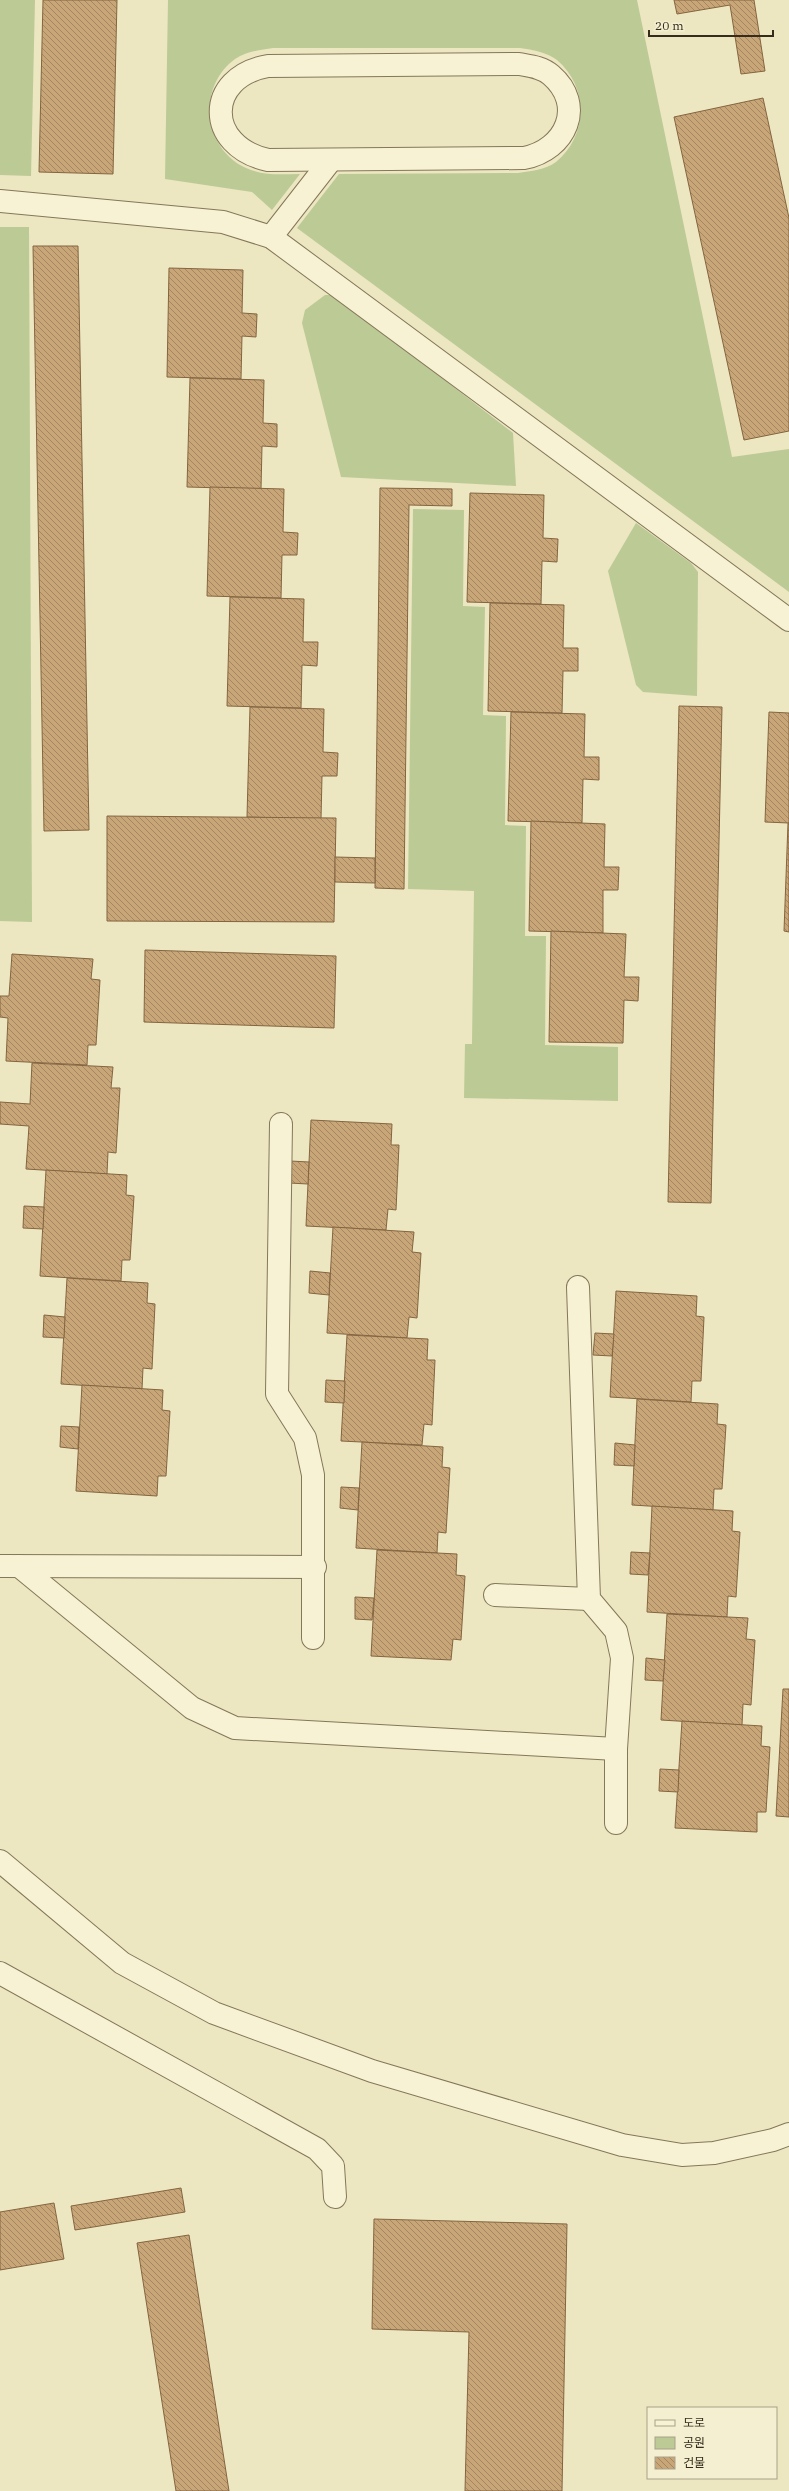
<svg xmlns="http://www.w3.org/2000/svg" width="789" height="2491" font-family="'IBM Plex Serif','Noto Sans KR',serif">
<style>
.green{fill:#bcca95}
.building{fill:url(#building-back-hatch);stroke:#836540}
.lines{fill:none;stroke-linecap:round;stroke-linejoin:round}
.minor-casing{stroke:#857759;stroke-width:24}
.minor{stroke:#f7f2d4;stroke-width:22}
</style>
<defs>
<pattern id="building-back-hatch" width="6" height="6" patternUnits="userSpaceOnUse"><rect width="6" height="6" fill="#c9a678"/><path d="M-1 5l2 2M0 0l6 6M5-1l2 2" fill="none" stroke="#a48762"/></pattern>
</defs>
<rect width="100%" height="100%" fill="#ece6c1"/>
<g class="green">
<path d="M0,0H35L31,176L0,175Z"/>
<path d="M168,0H637L732,457L789,449V592L297,228L339,174L518,173C531,171 545,170 556,162C588,136 589,87 557,60C546,52 533,50 520,48H273C260,50 247,51 235,59C195,88 204,154 251,170C267,176 284,174 300,174L272,210L252,192L165,179Z"/>
<path d="M0,227H29L32,922L0,921Z"/>
<path d="M325,295H335L513,433L516,486L341,477L302,323L305,310Z"/>
<path d="M413,509L464,510L463,606L485,607L483,715L506,716L505,825L526,826L525,936H546L545,1045L618,1047V1101L464,1098L465,1044H472L474,891L408,889Z"/>
<path d="M636,523L691,563L698,572L697,696L643,692L636,685L608,571Z"/>
</g>
<g class="building">
<path d="M43,0H117L113,174L39,172Z"/>
<path d="M674,0H754L765,71L741,74L730,5L677,14Z"/>
<path d="M763,98L789,218V431L744,440L674,117Z"/>
<path d="M33,246H78L89,830L44,831Z"/>
<path d="M169,268L243,270L242,313L257,314L256,337L242,336L241,379L167,377Z"/>
<path d="M190,378L264,380L263,423L277,424V447L262,446L261,489L187,487Z"/>
<path d="M210,487L284,489L283,532L298,533L297,555H282L281,598L207,596Z"/>
<path d="M380,488L452,489V506L409,505L404,889L375,888Z"/>
<path d="M470,493L544,495L543,538L558,539L557,562L542,561L541,604L467,602Z"/>
<path d="M230,597L304,599L303,642H318L317,666L302,665L301,708L227,706Z"/>
<path d="M490,603L564,605L563,648H578V671H563L562,713L488,711Z"/>
<path d="M679,706L722,707L711,1203L668,1202Z"/>
<path d="M250,707L324,709L323,752L338,753L337,776H322L321,819L247,817Z"/>
<path d="M511,712L585,714L584,757H599V780L583,779L582,823L508,821Z"/>
<path d="M769,712L789,713V823L765,822Z"/>
<path d="M107,816L336,818L334,922L107,921Z"/>
<path d="M531,821L605,824L604,867H619L618,890H603V933L529,931Z"/>
<path d="M788,823H789V932L784,931Z"/>
<path d="M335,857L375,858V883L335,882Z"/>
<path d="M551,931L626,934L624,977H639L638,1001L624,1000L623,1043L549,1042Z"/>
<path d="M145,950L336,956L334,1028L144,1022Z"/>
<path d="M12,954L93,959L91,979L100,980L96,1045H88L87,1065L6,1061L8,1018L0,1017V996H9Z"/>
<path d="M32,1063L113,1067L111,1088H120L116,1153L108,1152L107,1174L26,1169L29,1126L0,1124V1102L30,1104Z"/>
<path d="M311,1120L392,1124L391,1145H399L396,1210L388,1209L386,1230L306,1226Z"/>
<path d="M290,1161L309,1162L308,1184L289,1183Z"/>
<path d="M46,1170L127,1175L126,1195L134,1196L130,1260H122L121,1281L40,1276Z"/>
<path d="M24,1206L44,1207L43,1229L23,1228Z"/>
<path d="M333,1227L414,1232L412,1252L421,1253L417,1318L409,1317L407,1338L327,1333Z"/>
<path d="M310,1271L330,1273L329,1295L309,1293Z"/>
<path d="M67,1278L148,1283L147,1303L155,1304L152,1369L143,1368L142,1389L61,1384Z"/>
<path d="M616,1291L697,1296L696,1316L704,1317L701,1381H692L691,1402L610,1397Z"/>
<path d="M44,1315L65,1317L64,1338L43,1337Z"/>
<path d="M595,1333L614,1334L612,1356L593,1355Z"/>
<path d="M347,1335L428,1339L427,1360H435L432,1425L424,1424L422,1445L341,1441Z"/>
<path d="M326,1380L345,1381L344,1403L325,1402Z"/>
<path d="M82,1385L163,1390L162,1410L170,1411L166,1476H158L157,1496L76,1491Z"/>
<path d="M637,1399L718,1404L717,1424L726,1425L722,1489H714L713,1510L632,1505Z"/>
<path d="M61,1426L79,1427L78,1449L60,1447Z"/>
<path d="M362,1442L443,1447L442,1467L450,1468L446,1533L438,1532L437,1553L356,1548Z"/>
<path d="M615,1443L635,1445L634,1466L614,1465Z"/>
<path d="M341,1487L359,1488L358,1510L340,1508Z"/>
<path d="M652,1506L733,1511L732,1531L740,1532L736,1597L728,1596L727,1617L647,1612Z"/>
<path d="M377,1550L457,1554L456,1575L465,1576L461,1640L453,1639L451,1660L371,1656Z"/>
<path d="M631,1552L650,1553L648,1575L630,1574Z"/>
<path d="M355,1597L374,1598L372,1620L355,1619Z"/>
<path d="M667,1614L748,1618L746,1639L755,1640L751,1705L743,1704L742,1725L661,1720Z"/>
<path d="M646,1658L665,1660L663,1681L645,1680Z"/>
<path d="M783,1689H789V1817L776,1816Z"/>
<path d="M682,1721L762,1726L761,1746L770,1747L766,1812H757V1832L675,1828Z"/>
<path d="M660,1769L679,1770L678,1792L659,1791Z"/>
<path d="M181,2188L185,2212L75,2230L71,2206Z"/>
<path d="M54,2203L64,2259L0,2270V2212Z"/>
<path d="M374,2219L567,2224L562,2491H465L469,2332L372,2329Z"/>
<path d="M189,2235L229,2491H176L137,2243Z"/>
</g>
<g class="lines">
<g class="minor-casing">
<g id="minor">
<path d="M519,64C530,66 542,67 551,75C586,105 566,150 524,158L268,160C205,146 205,77 268,66Z"/>
<path d="M0,201L223,222L271,237L789,620"/>
<path d="M271,237L331,160"/>
<path d="M281,1124L277,1394L305,1438L313,1475V1638"/>
<path d="M578,1287L589,1599L616,1631L622,1658L616,1749V1823"/>
<path d="M0,1566L315,1567"/>
<path d="M19,1566L192,1708L235,1728L616,1749"/>
<path d="M495,1595L589,1599"/>
<path d="M0,1861L122,1963L214,2013L372,2071L622,2145L682,2155L714,2153L773,2140L789,2134"/>
<path d="M0,1973L317,2149L333,2166L335,2197"/>
</g>
</g>
<use href="#minor" class="minor"/>
</g>
<rect x="647" y="2407" width="130" height="72" fill="#f4efd0" stroke="#a8a188"/>
<rect x="655" y="2420" width="20" height="6" fill="#f7f2d4" stroke="#a8a188"/>
<text x="683" y="2427" font-size="12" fill="#352c1d">도로</text>
<rect x="655" y="2437" width="20" height="12" fill="#bcca95" stroke="#a8a188"/>
<text x="683" y="2447" font-size="12" fill="#352c1d">공원</text>
<rect x="655" y="2457" width="20" height="12" fill="url(#building-back-hatch)" stroke="#a8a188"/>
<text x="683" y="2467" font-size="12" fill="#352c1d">건물</text>
<path d="M649 30v6h124v-6" fill="none" stroke="#352c1d" stroke-width="2"/>
<text x="655" y="30" font-size="12" fill="#352c1d" stroke="#f4efd0" stroke-width="3" paint-order="stroke">20 m</text>
</svg>
